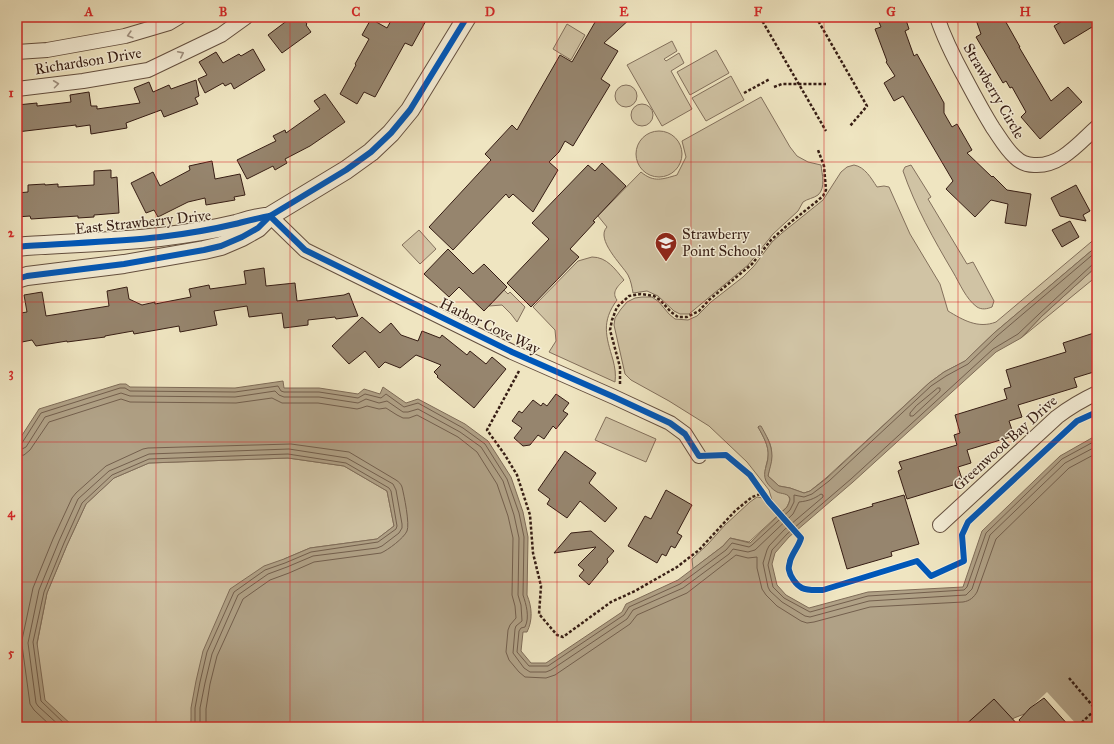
<svg xmlns="http://www.w3.org/2000/svg" width="1114" height="744" font-family="'IM FELL Great Primer',serif">
<style>
.green{fill:#d0c3a4;stroke:#83705c}
.water{fill:#b0a186;stroke:#7f6c58}
.pier{fill:#efe5c1}
.lines{fill:none;stroke-linecap:round;stroke-linejoin:round}
.shore{stroke:#735f4d;stroke-width:1}
.building{fill:#96856e;stroke:#361d14}
.minor-casing{stroke:#644f3f;stroke-width:16}
.tertiary-casing{stroke:#644f3f;stroke-width:20}
.path{stroke:#361d14;stroke-width:2.5;stroke-dasharray:3 2;stroke-linecap:butt}
.minor{stroke:#f5eed7;stroke-width:14}
.tertiary{stroke:#f5eed7;stroke-width:18}
.cycleway-casing{stroke:#f5eed7;stroke-width:8}
.cycleway{stroke:#0057b8;stroke-width:6}
.oneway{stroke:#9f907f}
.grid{fill:none;stroke:#d62828;stroke-width:1;stroke-opacity:0.55}
.labels{text-anchor:middle;stroke-width:3;stroke-linejoin:round;paint-order:stroke}
.street-label{font-size:15px;fill:#361d14;stroke:#f5eed7}
.poi-label{font-size:15px;fill:#361d14;stroke:#f5eed7;text-anchor:start}
.neatline{fill:none;stroke:#d62828;stroke-width:1.5}
.grid-label{font-size:13px;text-anchor:middle;font-weight:bold;fill:#d62828}
</style>
<rect width="100%" height="100%" fill="#efe5c1"/>
<filter id="stains"><feTurbulence type="fractalNoise" baseFrequency=".005" numOctaves="4"/><feColorMatrix values="0 0 0 0 .2 0 0 0 0 .09 0 0 0 0 .02 0 0 0 .5 -.17"/></filter>
<radialGradient id="worn" r=".72"><stop offset=".6" stop-color="#630" stop-opacity="0"/><stop offset="1" stop-color="#630" stop-opacity=".3"/></radialGradient>
<g class="green">
<path d="M567,24L585,35L571,60L553,49Z"/>
<path d="M672,41L677,51L664,59L666,61L679,53L684,63L671,71L692,109L662,126L627,65Z"/>
<path d="M716,50L729,73L690,95L677,72Z"/>
<path d="M731,76L744,100L706,121L692,98Z"/>
<circle cx="626" cy="96" r="11"/>
<path d="M761,97L790,147L797,156L808,162L821,165C822,174 826,188 818,195C814,198 807,199 803,202L798,211L773,234L748,265L689,314H680L674,311L658,296L647,291L633,293C632,287 631,281 628,275C622,265 595,239 607,227L598,216L641,172C654,183 663,179 677,175L686,157L682,141Z"/>
<circle cx="642" cy="115" r="11"/>
<circle cx="659" cy="154" r="23"/>
<path d="M854,165C865,167 871,178 877,187L884,186L889,187L910,234L940,284L948,311C963,320 978,329 996,322L1097,237V246L994,333L965,361L944,372L929,383L826,478L810,491L804,493L790,488L779,486L768,476C772,454 776,444 758,427C763,436 770,447 768,458C766,467 764,470 766,480L788,495C791,500 789,502 787,507L749,542L730,538L723,546L693,569L692,559L708,544L725,525L750,502L757,497L763,498L768,503L772,500L769,490L747,462L709,426L669,401L631,380L625,374L614,325L615,318L621,309L627,302L635,298L642,297H652L659,302L669,314L675,319L688,320L697,316L711,302L743,277L754,266L772,242L782,233L823,200L841,172L847,167Z"/>
<path d="M911,165L931,197L928,199L967,264L973,262L994,301L992,307C987,309 982,310 977,307C966,299 960,284 953,272C934,240 915,206 903,171L905,167Z"/>
<path d="M419,230L436,249L420,264L402,245Z"/>
<path d="M592,257C607,257 615,269 624,280C618,286 611,292 617,300C601,322 606,336 613,360C615,368 616,374 615,382L549,352L556,341L555,330L533,307L578,261Z"/>
<path d="M1097,266V276L1021,338L1042,316Z"/>
<path d="M504,290L508,294L510,292L525,307L517,322L511,314L502,305L489,306Z"/>
<path d="M606,417L656,439L646,462L595,440Z"/>
<path d="M288,458L344,466L387,491L394,526L377,539L310,548L284,559L192,708L191,727H70L24,711L47,593L67,545L86,504L114,478L149,463Z"/>
</g>
<path class="water" d="M1097,246V266L1042,316L1021,338L996,352L853,482L789,537L775,553L772,564L777,585L786,595L809,608L868,592L963,587L982,531L1060,456L1097,435V727H1039L1027,713L1014,718L1003,727H191V708L196,681L203,651L230,589L264,566L284,559L310,548L377,539L394,526L387,491L344,466L288,458L149,463L114,478L86,504L67,545L47,593L37,643L45,700L74,727H17V443L39,409L120,384H126L130,387L235,388L283,381L284,388H319L358,394L364,389L380,394L383,387L406,403L418,399L465,424L488,441L511,477L523,512L528,537L527,595C532,607 533,620 527,632H523L521,651L531,663H546L622,612L626,604L678,580L723,546L730,538L750,543L787,507C788,505 790,501 790,499C789,493 781,494 777,492C773,490 768,485 766,481C762,472 768,465 768,456C769,446 763,436 758,427L759,426H761C766,435 772,445 772,456C772,463 769,470 768,476L779,486L790,488L804,493L810,491L827,478L929,383L944,372L965,361L994,333Z"/>
<path class="pier" d="M1047,692L1079,727H1039L1026,713L1024,714Z"/>
<g class="lines">
<g class="shore">
<path d="M1097,263L1093,264L1039,314L1018,334L993,349L851,479L787,534L772,550L768,565L773,587L784,598L810,612L868,596L964,590L967,587L986,533L1062,459L1097,440"/>
<path d="M938,388H940V391L913,416H910V413L916,406Z"/>
<path d="M17,445H20L22,443L41,413L120,388H125L130,391L235,392L278,386L281,391L284,392H319L358,398L365,394L381,398L386,394L404,407L418,403L463,428L485,444L507,479L519,513L524,537L523,595C526,604 530,617 525,627L521,628L519,631L517,652L529,666H548L624,615L629,607L680,584L726,550L732,543L749,547L752,545L790,510L794,502V495L804,497L812,494L829,481L931,386L946,376L968,364L997,336L1097,251"/>
<path d="M17,450L22,449L26,447L45,417L121,393L130,396L235,397L275,391L279,395L284,397H319L358,403L366,399L379,403L387,401L403,412H408L418,409L460,432L481,447L503,481L514,515L519,538L518,595L521,605L522,621L516,626L515,629L513,653L524,668L530,672H546L551,670L627,619L633,610L683,588L729,554L733,549L748,552L755,550L793,514L799,502C808,501 814,499 821,494L823,495V497L784,530L769,546L767,550L763,563L768,587L770,591L782,602L805,616L810,617L869,601L966,595L972,589L990,535L1065,463L1097,446"/>
<path d="M17,456L24,455L30,450L49,422L121,399L130,402L236,403L272,398L282,403H318L357,409L361,408L367,406L379,409L386,408L397,415L403,418H409L417,415L458,437L477,452L497,484L508,516L513,538L512,595L515,606L516,618L510,625L508,630L506,652L509,660L519,672L525,677L546,678L555,675L630,624L637,615L687,593L736,555L748,558L757,557V568L762,589L766,595L777,606L801,621L807,623L814,622L870,607L963,602C970,601 974,597 977,592L996,539L1069,468L1097,453"/>
<path d="M52,727L34,710L30,704L22,645V640L33,588L53,539L72,498L76,493L106,466L143,449L148,448L291,444L349,452L396,480C399,482 401,484 402,487C404,495 410,524 407,531C404,538 388,550 381,553L314,562L289,573L270,580L243,599L217,656L210,684L206,709V727"/>
<path d="M61,727L38,706L36,703L28,643L39,590L59,541L78,499L109,471L149,454L289,449L347,458L393,484L396,490L402,524V528L399,533L382,546L377,548L313,556L287,567L268,574L238,595L212,654L205,683L200,708V727"/>
<path d="M68,727L41,701L33,642L44,592L64,543L82,503L112,475L149,459L288,454L346,463L389,488L391,491L397,526L396,529L378,542L311,552L285,563L265,570L234,592L207,652L200,682L195,708V727"/>
</g>
</g>
<g class="building">
<path d="M292,17H302L307,24L306,25L311,32L282,53L268,35Z"/>
<path d="M393,17H428L412,46L405,43L375,97L364,92L357,104L340,94L356,65L355,64L369,39L362,35L371,19L387,28Z"/>
<path d="M598,17H632L604,43L618,51L601,79L610,85L573,146L565,141L559,152L549,162L558,170L533,212L513,194L509,198L506,194L453,250L429,227L491,160L485,154L512,125L517,130L560,55L572,62Z"/>
<path d="M877,17H905L909,29L905,31L914,56L917,54L944,103V113L952,127L957,124L972,150L967,153L992,177L993,176L1007,190L1031,194L1026,226L1005,223L1008,204L991,200L975,217L946,189L953,181L903,96L894,101L884,83L895,76L886,62L887,61L875,29L881,27Z"/>
<path d="M975,17H1003L1020,47H1019L1051,101L1068,87L1082,102L1040,139L1021,117L1026,112L1012,87L1010,88L1006,81L1003,83L976,37L981,34Z"/>
<path d="M1069,17H1097V24L1064,44L1054,26Z"/>
<path d="M253,49L265,70L234,89L231,83L225,86L223,83L205,93L198,79L207,75L199,62L216,52L223,63L239,54L241,56Z"/>
<path d="M196,80L199,96L195,98L198,104L164,117L161,110L126,123L127,128L91,134L90,125L76,127V125L17,132V105L37,103V106L71,102L70,95L89,92L91,106H97V109L140,103L134,88L149,82L153,92L169,85L171,89Z"/>
<path d="M325,94L345,122L310,146L285,159L287,163L275,170L273,166L247,179L237,160L276,141L273,136L285,130L286,133L320,109L314,101Z"/>
<path d="M212,161L215,179L240,174L245,195L234,197L235,200L206,205L205,198L188,202L158,217L154,210L146,213L131,183L153,172L160,186L190,170L189,166Z"/>
<path d="M602,163L626,186L593,221L595,222L570,249L579,257L531,307L507,283L549,239L532,223L588,165L595,171Z"/>
<path d="M111,170V178L117,177L119,213L94,215V217L78,218V216L31,219L30,216L17,217V193L28,192V185L45,184V185L58,184V187L94,185V171Z"/>
<path d="M1076,185L1090,211L1083,215L1086,221L1060,216L1051,198Z"/>
<path d="M1070,221L1079,237L1062,247L1052,230Z"/>
<path d="M448,249L473,274L484,264L507,287L484,311L459,287L449,297L424,274Z"/>
<path d="M264,268L266,286L295,283L297,301L344,295L349,293L358,316L336,319L335,317L308,320V325L284,328L282,313L249,317L247,306L214,311L217,325L180,332L179,326L134,334L133,331L105,336V337L67,342V341L36,346L32,340L17,343V316H22L21,313L27,312L24,295L42,292L46,316L109,306L107,291L127,287L129,299L142,305L155,302V304L191,297L189,289L209,285L210,289L246,284L244,271Z"/>
<path d="M362,317L380,333L391,323L401,335L418,341L422,331L440,338L442,335L467,355L470,351L486,364L492,357L506,369L474,408L437,377L438,376L434,372L441,365L416,355L400,368L385,362L379,368L365,351L349,364L332,346Z"/>
<path d="M1097,332V371L1074,378L1077,387L1018,405L1022,417L1009,421L1014,436L967,450L971,463L958,467L963,482L907,499L898,471L902,469L899,462L957,445L954,435L960,433L955,415L1007,399L1004,389L1011,387L1006,370L1066,352L1063,343Z"/>
<path d="M556,394L569,403L563,411L568,414L556,429L553,426L544,439L538,435L530,445L523,446L514,438L522,428L512,421L519,411L522,413L533,400L541,406L543,403L547,406Z"/>
<path d="M565,451L596,473L589,483L617,508L605,522L580,501L567,518L547,504L550,499L538,490Z"/>
<path d="M666,490L692,505L677,533L682,536L675,548L671,546L666,556L662,554L657,563L628,546L645,516L651,519Z"/>
<path d="M904,495L919,544L891,552L892,556L847,569L832,518L873,506L872,504Z"/>
<path d="M591,531L614,551L607,559L608,562L589,585L579,576L584,570L578,565L596,547L554,553L571,533Z"/>
<path d="M1044,698L1070,727H1024L1019,720L1030,708Z"/>
<path d="M994,699L1020,727H963Z"/>
</g>
<g class="lines">
<g class="minor-casing">
<g id="minor">
<path d="M937,17C944,38 954,58 965,78C974,95 983,112 993,128C1000,138 1006,149 1015,157C1020,162 1027,165 1034,165C1060,167 1079,143 1097,127"/>
<path d="M17,52L47,50L125,36L169,23L179,17"/>
<path d="M17,89L83,81L148,70L221,35L246,17"/>
<path d="M270,216L305,250L512,352L614,397L670,423L685,434L699,456"/>
<path d="M940,525L1057,417C1070,407 1082,400 1097,393"/>
</g>
</g>
<g class="tertiary-casing">
<g id="tertiary">
<path d="M17,247L26,246C71,243 116,242 160,237C185,234 211,230 236,224C246,221 255,218 265,217"/>
<path d="M17,279L27,276L124,264L204,250L221,246L242,237L258,228L270,216L346,170L371,152L391,133L410,110L467,17"/>
</g>
</g>
<g class="path">
<path d="M760,17L826,131"/>
<path d="M816,17L867,106L850,126"/>
<path d="M774,87L782,84H826"/>
<path d="M744,93L770,79"/>
<path d="M519,371L487,430L505,455L517,475L530,515L533,553L541,586L539,614L557,635L563,637L611,602L635,591L677,567L699,550L735,511L752,497L763,493"/>
<path d="M620,384V367L610,330L612,320L617,307L629,296L641,294L654,296L660,300L671,312L678,317H687L699,311L709,300L752,264L771,240L791,222L816,202L823,196L826,190L824,166L818,150"/>
<path d="M1086,416L1097,412"/>
<path d="M712,456L726,455L750,475L769,502L801,538C799,546 793,552 790,561C790,563 788,567 789,570C790,576 796,585 802,588C808,591 817,590 823,590L917,561L931,576L964,561L962,535L968,522L1028,466"/>
<path d="M1069,678L1097,711"/>
<path d="M1078,726L1096,709"/>
</g>
<use href="#minor" class="minor"/>
<use href="#tertiary" class="tertiary"/>
<g class="cycleway-casing">
<g id="cycleway">
<path d="M270,216L305,250L512,352L614,397L670,423L685,434L699,456L726,455L750,475L769,502L801,538C799,546 793,552 790,561C790,563 788,567 789,570C790,576 796,585 802,588C808,591 817,590 823,590L917,561L931,576L964,561L962,535L968,522L1077,421L1097,412"/>
<path d="M17,247L26,246C70,243 115,242 160,237C185,234 210,230 235,224C247,221 258,218 270,216"/>
<path d="M17,279L27,276L124,264L204,250L221,246L242,237L258,228L270,216L346,170L371,152L391,133L410,110L467,17"/>
</g>
</g>
<use href="#cycleway" class="cycleway"/>
</g>
<defs><path id="oneway-chevron" d="M-2-3.5L2.5 0L-2 3.5" fill="none" stroke-width="1.6" stroke-linecap="round" stroke-linejoin="round"/></defs>
<g class="oneway">
<use href="#oneway-chevron" transform="translate(130 35) rotate(164)"/>
<use href="#oneway-chevron" transform="translate(181 54) rotate(-26)"/>
<use href="#oneway-chevron" transform="translate(56 84) rotate(-7)"/>
</g>
<path class="grid" d="M156,17V727M290,17V727M423,17V727M557,17V727M691,17V727M824,17V727M958,17V727M17,162H1097M17,302H1097M17,442H1097M17,582H1097"/>
<defs>
<g id="school-pin" transform="scale(1.15)"><path d="M0 17L-7.5 6A9.5 9.5 0 1 1 7.5 6Z" fill="#8f2418" stroke="#f5eed7"/><path d="M0-5L7-2L0 1L-7-2ZM-4 1L0 2.5L4 1V4Q0 6-4 4Z" fill="#fff"/></g>
</defs>
<g fill-rule="evenodd">
<use href="#school-pin" x="666" y="243"/>
</g>
<g class="labels">
<g class="street-label">
<text transform="translate(88 61) rotate(-9)" y="5">Richardson Drive</text>
<text transform="translate(994 91) rotate(60)" y="5">Strawberry Circle</text>
<text transform="translate(143 222) rotate(-6)" y="5">East Strawberry Drive</text>
<text transform="translate(490 326) rotate(26)" y="5">Harbor Cove Way</text>
<text transform="translate(1005 443) rotate(-42)" y="5">Greenwood Bay Drive</text>
</g>
<g class="poi-label">
<text x="682" y="239">Strawberry<tspan x="682" dy="17">Point School</tspan></text>
</g>
</g>
<rect width="1114" height="744" fill="none" stroke="#efe5c1" stroke-width="44"/>
<rect x="22" y="22" width="1070" height="700" class="neatline"/>
<g class="grid-label">
<text x="89" y="16">A</text>
<text x="223" y="16">B</text>
<text x="356" y="16">C</text>
<text x="490" y="16">D</text>
<text x="624" y="16">E</text>
<text x="758" y="16">F</text>
<text x="891" y="16">G</text>
<text x="1025" y="16">H</text>
<text x="11" y="97">1</text>
<text x="11" y="237">2</text>
<text x="11" y="377">3</text>
<text x="11" y="517">4</text>
<text x="11" y="657">5</text>
</g>
<rect width="100%" height="100%" filter="url(#stains)"/>
<rect width="100%" height="100%" fill="url(#worn)"/>
</svg>
